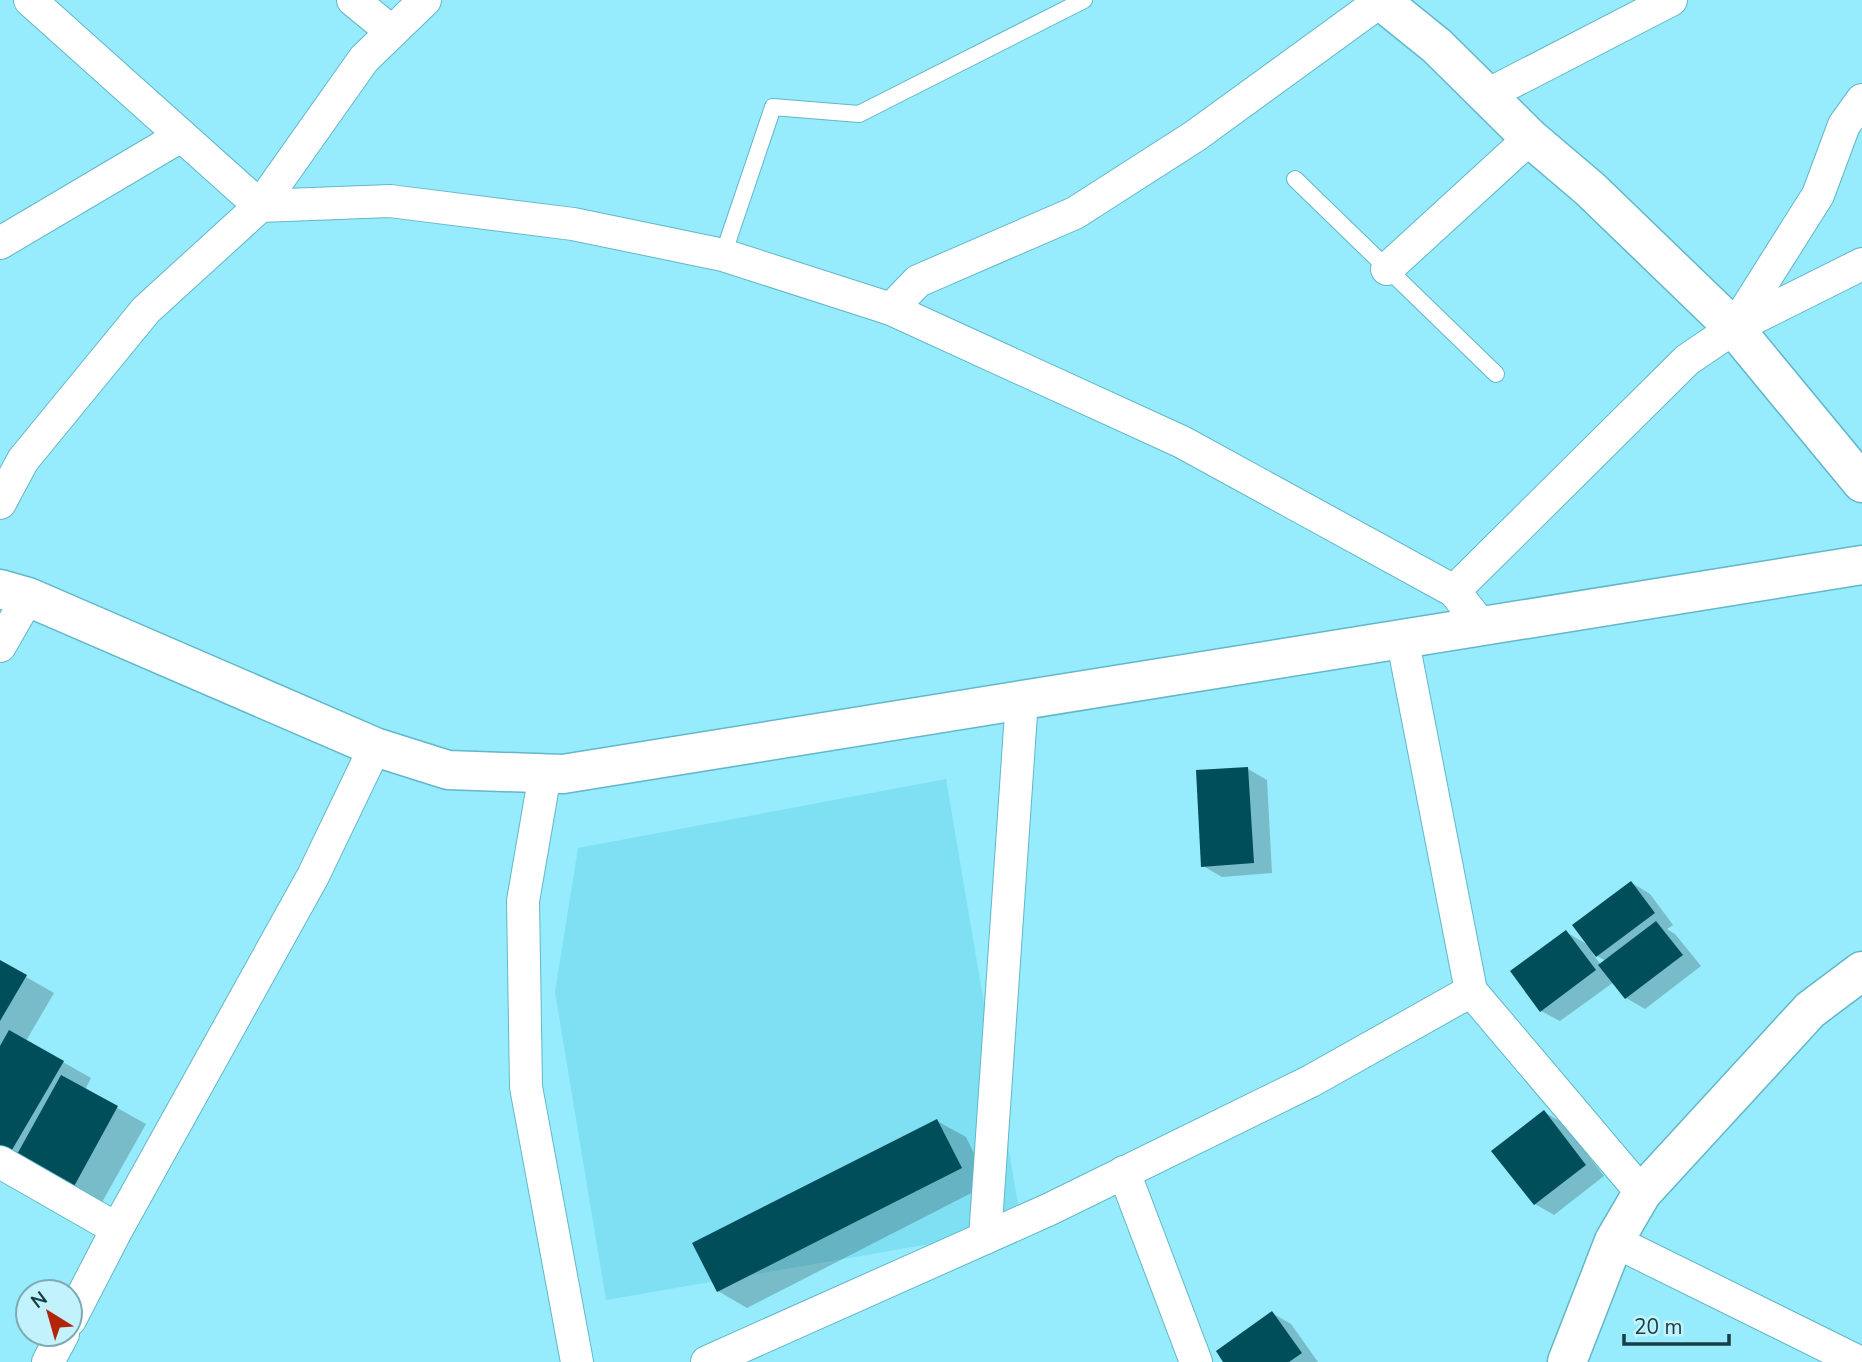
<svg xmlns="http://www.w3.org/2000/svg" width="1862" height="1362" font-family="'Nunito Sans',sans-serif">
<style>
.built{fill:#7fe0f4}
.shadow{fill:#0003;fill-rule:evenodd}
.building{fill:#004e5a}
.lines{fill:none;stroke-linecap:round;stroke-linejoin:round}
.lane-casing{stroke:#62b7c8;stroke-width:18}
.street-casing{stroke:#62b7c8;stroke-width:34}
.secondary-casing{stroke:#62b7c8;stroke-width:41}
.lane{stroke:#fff;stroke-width:16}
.street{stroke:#fff;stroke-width:32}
.secondary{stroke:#fff;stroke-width:38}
</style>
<rect width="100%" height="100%" fill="#96ebfd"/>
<path class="built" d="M946,779L1022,1228L606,1300L555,992L578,848Z"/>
<g class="shadow">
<path d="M1248,769L1267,780L1272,873L1222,877L1203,866Z"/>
<path d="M1632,883L1650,894L1673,925L1667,929L1675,934L1701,966L1645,1009L1626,998L1614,982L1560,1021L1541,1011L1566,932L1590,946ZM1592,953L1606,961L1601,965Z"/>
<path d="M0,962L54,993L26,1041L91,1078L85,1090L146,1124L101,1204L0,1148Z"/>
<path d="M1544,1112L1563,1123L1604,1176L1554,1215L1535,1204Z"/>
<path d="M937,1121L966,1137L989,1184L747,1308L718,1291Z"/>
<path d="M1272,1313L1291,1324L1318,1362H1225Z"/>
</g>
<g class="building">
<path d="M1248,767L1254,863L1201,867L1196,770Z"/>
<path d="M1631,881L1655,913L1596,957L1572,925Z"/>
<path d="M1656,921L1683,955L1625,999L1598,965Z"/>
<path d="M1566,930L1596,970L1540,1012L1510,971Z"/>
<path d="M0,960L27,975L0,1021Z"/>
<path d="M9,1030L64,1061L9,1155L0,1150V1046Z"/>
<path d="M61,1075L118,1106L72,1190L15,1158Z"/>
<path d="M1544,1110L1586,1165L1534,1205L1491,1151Z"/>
<path d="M937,1119L962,1168L717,1292L692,1243Z"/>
<path d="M1272,1311L1302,1353L1289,1362H1223L1216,1351Z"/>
</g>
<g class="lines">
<g class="lane-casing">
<g id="lane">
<path d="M1295,179L1496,374"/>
<path d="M723,255L773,107L859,114L1084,0"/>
</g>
</g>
<g class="street-casing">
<g id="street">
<path d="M30,0L260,206L390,201L573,224L723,255L891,309L1182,442L1454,591L1481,625"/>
<path d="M353,0L392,32"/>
<path d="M1487,95L1671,0"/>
<path d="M0,243L181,136"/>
<path d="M1387,269L1530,138"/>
<path d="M891,309L918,281L1075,213L1195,136L1382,0"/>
<path d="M1734,328L1818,195L1844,125L1862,100"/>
<path d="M0,503L23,460L146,310L260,206L364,59L425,0"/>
<path d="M1454,591L1687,360L1734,328L1862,264"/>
<path d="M1402,637L1471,991"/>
<path d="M0,646L28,597"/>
<path d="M545,774L523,901L526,1087L577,1362"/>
<path d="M0,1162L117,1229"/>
<path d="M1124,1172L1196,1362"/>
<path d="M985,1238L1022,699"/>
<path d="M1614,1241L1859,1362"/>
<path d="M70,1320L117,1229L313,876L375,747"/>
<path d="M48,1362L63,1334"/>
<path d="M707,1362L1050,1209L1311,1081L1471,991L1642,1193"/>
</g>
</g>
<g class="secondary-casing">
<g id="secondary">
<path d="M1380,0L1437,46L1530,138L1590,189L1734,328L1862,483"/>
<path d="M0,589L28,597L375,747L448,770L563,774L1862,565"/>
<path d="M1567,1362L1614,1241L1642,1193L1810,1010L1862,971"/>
</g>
</g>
<use href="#lane" class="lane"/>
<use href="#street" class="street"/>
<use href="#secondary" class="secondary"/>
</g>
<g transform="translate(49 1313) rotate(323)"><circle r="33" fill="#c2f3fd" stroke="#7eaab3" stroke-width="2"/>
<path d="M0-5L12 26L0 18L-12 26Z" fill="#b2250a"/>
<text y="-10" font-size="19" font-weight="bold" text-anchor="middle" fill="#193d44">N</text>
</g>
<path d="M1624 1334v10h105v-10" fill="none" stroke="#193d44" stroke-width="3.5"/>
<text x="1634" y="1334" font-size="21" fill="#193d44" stroke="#c2f3fd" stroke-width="5" paint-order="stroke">20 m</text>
</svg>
